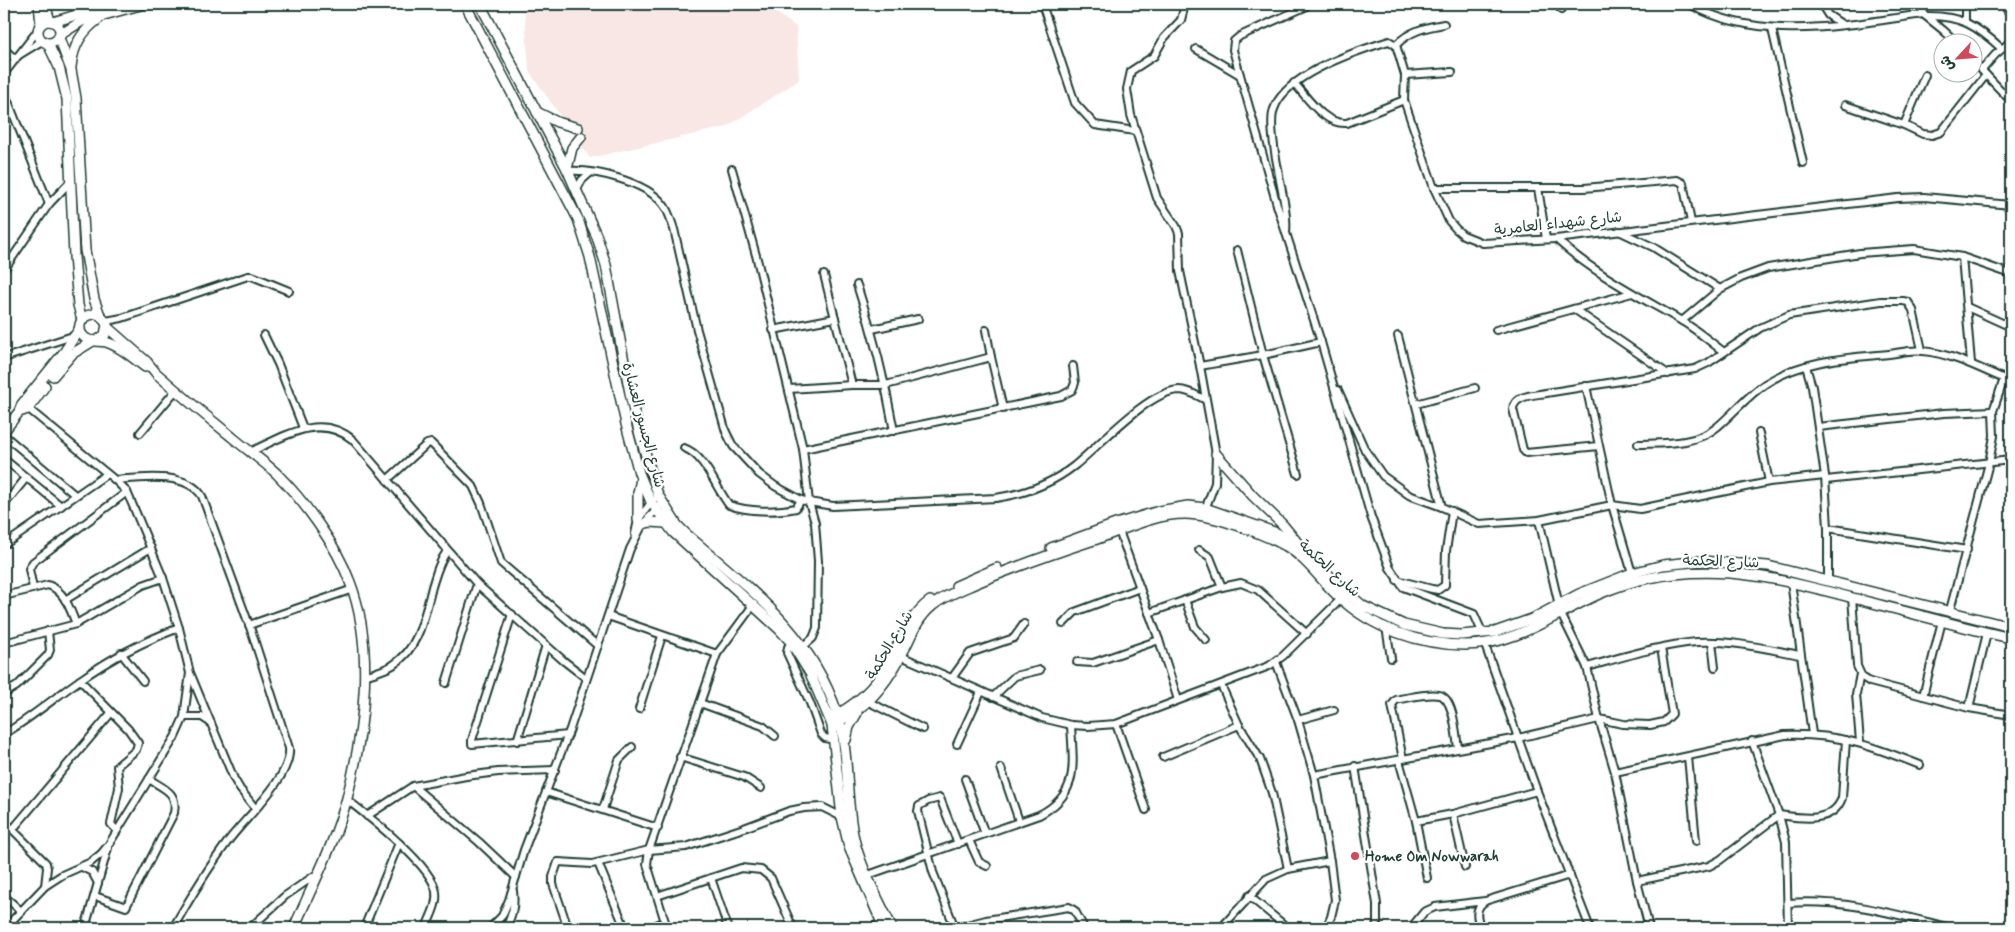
<svg xmlns="http://www.w3.org/2000/svg" width="2015" height="932" font-family="Mynerve,'Playpen Sans Arabic',sans-serif">
<style>
.built{fill:#f9e7e5}
.lines{fill:none;stroke-linecap:round;stroke-linejoin:round}
.street-casing{stroke:#1f3d34;stroke-width:10}
.secondary-casing{stroke:#1f3d34;stroke-width:12}
.street{stroke:#fff;stroke-width:6}
.secondary{stroke:#fff;stroke-width:9}
.poi-dot{fill:#d1495b;stroke:#fff;stroke-width:2}
.labels{text-anchor:middle;stroke-width:4.5;stroke-linejoin:round;paint-order:stroke}
.street-label{font-size:15px;fill:#1f3d34;stroke:#fff}
.poi-label{font-size:15px;font-weight:bold;fill:#1f3d34;stroke:#fff;text-anchor:start}
</style>
<rect width="100%" height="100%" fill="#fff"/>
<filter id="ink" filterUnits="userSpaceOnUse"><feTurbulence type="fractalNoise" baseFrequency=".02" numOctaves="2"/><feDisplacementMap in="SourceGraphic" scale="10" xChannelSelector="R" yChannelSelector="G"/><feConvolveMatrix kernelMatrix="1 2 1 2 8 2 1 2 1" color-interpolation-filters="sRGB"/></filter>
<g filter="url(#ink)">
<path class="built" d="M524,4H764L796,27L799,80L726,127L590,158L529,71Z"/>
<g class="lines">
<g class="street-casing">
<g id="street">
<path d="M1042,4L1075,103L1095,125L1135,131"/>
<path d="M1185,4L1181,20L1164,38L1154,56L1131,71L1127,89L1131,115L1157,198L1176,226L1179,233L1180,271L1200,366L1216,454L1215,483L1204,512"/>
<path d="M1307,4L1305,7L1240,36L1234,41L1233,50L1277,205L1321,342L1371,517L1390,568L1403,587L1474,614L1483,634"/>
<path d="M1558,4L1561,10"/>
<path d="M1689,4C1761,44 1846,25 1923,14L1943,30L1956,42"/>
<path d="M1821,4L1828,15L1843,25"/>
<path d="M1921,4L1923,14"/>
<path d="M2007,10L2011,8"/>
<path d="M1926,16C1960,15 1977,26 2001,48"/>
<path d="M1965,20V4"/>
<path d="M1772,29L1803,163"/>
<path d="M1396,45C1409,31 1426,27 1444,24"/>
<path d="M4,49L15,59"/>
<path d="M1196,49L1240,75"/>
<path d="M19,55L42,41"/>
<path d="M1972,60L2011,101"/>
<path d="M1982,70L1995,55L2011,41"/>
<path d="M4,74L38,30"/>
<path d="M1405,75L1452,72"/>
<path d="M1294,83C1308,98 1324,125 1347,123L1404,100"/>
<path d="M4,91L49,204"/>
<path d="M1845,105L1904,125L1923,134L1932,135L1941,132L1986,75"/>
<path d="M1904,125L1925,75"/>
<path d="M732,169L757,259L803,449"/>
<path d="M568,171C595,169 646,182 663,204C669,211 671,221 674,229L697,330L726,432L733,446L759,474L775,486L801,500L809,502L833,506L996,498C1024,494 1051,484 1074,466C1098,447 1148,391 1179,390C1188,390 1196,395 1204,399"/>
<path d="M1434,188H1584L1677,180L1683,183L1691,222"/>
<path d="M1538,188L1546,239"/>
<path d="M577,189L582,180L590,173"/>
<path d="M1619,231L1653,247L1720,289"/>
<path d="M1286,233C1288,211 1281,190 1278,169C1275,154 1269,123 1274,109C1286,74 1356,51 1389,41L1396,45L1405,75L1404,100L1434,188L1449,221L1456,229L1463,235L1483,243L1556,239L1898,198L1924,197L2011,205"/>
<path d="M1556,239C1593,273 1637,295 1680,320C1696,329 1709,341 1724,352"/>
<path d="M1237,250L1263,355L1298,474"/>
<path d="M1962,257L1971,363"/>
<path d="M4,270L49,204L71,181"/>
<path d="M824,275L852,385H886L991,357L1003,409"/>
<path d="M857,285C873,333 885,380 894,431"/>
<path d="M1967,307L2011,327"/>
<path d="M1574,309L1668,374"/>
<path d="M106,321L122,318L248,276H252L289,291"/>
<path d="M1682,321L1720,289L1741,278L1768,268L1860,253L1914,249L1962,257L2011,274"/>
<path d="M872,329L918,319"/>
<path d="M773,330L835,318"/>
<path d="M986,330L991,357"/>
<path d="M1496,330L1632,293"/>
<path d="M264,335L278,364L303,428"/>
<path d="M1398,336L1442,507"/>
<path d="M4,358L76,335"/>
<path d="M1200,366L1263,355L1321,342"/>
<path d="M1806,366L1812,387L1825,476L1828,528V579"/>
<path d="M1586,386L1612,505L1632,573"/>
<path d="M789,389L852,385"/>
<path d="M1338,390L1365,450L1383,476L1409,495L1442,507L1479,524L1539,520L1612,505L1640,509L1769,482L1825,476"/>
<path d="M1416,404L1475,388"/>
<path d="M1818,427L1944,413L1993,411"/>
<path d="M140,433L176,390"/>
<path d="M1759,433L1769,482"/>
<path d="M4,435L75,495"/>
<path d="M1638,444C1664,443 1696,445 1717,427C1734,413 1747,396 1765,384C1801,360 1847,358 1889,354C1899,353 1912,349 1923,351C1954,354 1983,370 2011,382"/>
<path d="M1599,446L1526,453L1523,450L1513,409C1514,395 1535,395 1546,393L1695,369L1708,363L1760,328L1789,315L1881,301H1903L1908,302L1913,310L1922,350"/>
<path d="M684,448C704,454 716,488 729,505C748,512 777,512 796,508L801,500"/>
<path d="M250,452C283,437 320,412 353,440L477,584L564,661L586,678"/>
<path d="M4,459L61,506"/>
<path d="M115,480C141,478 186,471 202,496L251,630L289,748C292,777 246,817 229,840C208,868 190,898 173,928"/>
<path d="M387,480L427,444L431,443L473,486L481,503L501,563L598,646"/>
<path d="M1826,480L2011,460"/>
<path d="M4,505L26,478"/>
<path d="M1539,520L1561,614L1587,667L1599,719L1615,772L1637,881L1649,928"/>
<path d="M1828,528L1967,550"/>
<path d="M1119,531L1159,640L1178,700"/>
<path d="M635,534L638,520L653,500"/>
<path d="M4,545L107,474"/>
<path d="M1199,550L1210,557L1222,587"/>
<path d="M1397,580L1432,589L1438,590L1445,585L1446,551L1452,511"/>
<path d="M1791,582L1812,734"/>
<path d="M33,588L29,569L33,562L127,492"/>
<path d="M4,596L48,585C65,591 70,609 76,624"/>
<path d="M1852,597L1857,666L1862,677L1870,682L1969,708L2011,715"/>
<path d="M65,600L151,548"/>
<path d="M1185,600L1195,627L1206,640"/>
<path d="M1950,610L1989,463L1994,436L1993,411L2004,379"/>
<path d="M1149,613L1222,587L1241,583L1258,590L1307,634"/>
<path d="M512,614L472,740V744L568,735"/>
<path d="M608,616L717,654"/>
<path d="M1063,624L1075,612L1140,588"/>
<path d="M249,625L353,589"/>
<path d="M2009,626L2011,597"/>
<path d="M1386,627L1391,658"/>
<path d="M1712,642L1715,667"/>
<path d="M4,643L76,624L143,585L163,578"/>
<path d="M791,643L788,647L787,653L810,703L821,734L825,738L835,740"/>
<path d="M1485,645L1537,791L1590,928"/>
<path d="M804,646L813,638L817,628L818,561L815,523L809,502L803,449L1061,396L1072,390L1075,383L1073,366"/>
<path d="M121,653L143,681"/>
<path d="M901,656L1042,718L1071,725L1088,726L1116,724L1269,666L1283,656L1341,599"/>
<path d="M1077,662L1093,663L1159,640"/>
<path d="M1276,662L1298,720L1314,775L1330,861L1335,900L1331,917L1326,928"/>
<path d="M1587,667C1623,657 1660,645 1697,642C1731,640 1767,649 1800,655"/>
<path d="M191,675L234,779L240,789L255,808"/>
<path d="M364,676C374,673 385,670 393,665C419,649 425,614 432,587C436,574 439,562 447,551"/>
<path d="M952,678L970,653L1014,638L1024,624"/>
<path d="M80,680L128,729L138,743L136,750L117,766L119,788L111,824L117,831"/>
<path d="M446,683L477,584"/>
<path d="M1221,685L1239,725L1260,759L1272,793L1288,869"/>
<path d="M4,694L17,686L48,655L50,650L48,631"/>
<path d="M1923,696L1942,621"/>
<path d="M993,697L1015,676L1040,670"/>
<path d="M869,702L923,729"/>
<path d="M700,703L763,726L775,736"/>
<path d="M1969,708L1987,633"/>
<path d="M639,709L662,636"/>
<path d="M184,717H202L211,723"/>
<path d="M1298,720L1334,710"/>
<path d="M1116,724L1146,810"/>
<path d="M4,734C31,718 54,698 80,680C111,658 144,641 179,628"/>
<path d="M517,741L546,645"/>
<path d="M1752,741L1779,815L1786,842L1788,928"/>
<path d="M1860,742L1856,694L1860,674"/>
<path d="M957,744L981,692"/>
<path d="M680,757L744,777L761,788"/>
<path d="M1163,757L1239,725"/>
<path d="M1688,757L1696,841"/>
<path d="M1403,759L1392,705L1396,700L1400,699C1412,697 1427,693 1439,695C1454,697 1456,736 1458,748"/>
<path d="M1399,760L1416,821L1427,878"/>
<path d="M1355,766L1377,904V922L1376,928"/>
<path d="M1001,768L1019,821"/>
<path d="M1615,772L1785,735C1837,733 1872,746 1920,765"/>
<path d="M1314,775L1518,738L1599,719L1623,724L1650,725L1664,722L1672,714L1661,648"/>
<path d="M965,779L985,834"/>
<path d="M413,786L479,842L516,877"/>
<path d="M546,792L658,828"/>
<path d="M346,799C368,816 433,866 436,892C438,904 430,917 426,928"/>
<path d="M603,809L619,760L632,747"/>
<path d="M1453,814L1465,867"/>
<path d="M367,816L413,786L466,776L498,772L555,770"/>
<path d="M4,821L46,863L47,868L45,886"/>
<path d="M1416,821L1453,814L1537,791"/>
<path d="M13,829L111,713"/>
<path d="M969,840L979,862L987,866"/>
<path d="M598,863L625,928"/>
<path d="M82,867L92,872L98,883"/>
<path d="M868,875L1039,815C1080,794 1073,765 1071,725"/>
<path d="M711,878L728,928"/>
<path d="M1637,881L1709,866L1720,860L1779,815C1801,818 1833,824 1842,798L1846,740"/>
<path d="M4,896L21,911"/>
<path d="M95,896L126,907L174,813C178,792 164,789 149,779"/>
<path d="M657,896L741,868L761,870L771,878L793,928"/>
<path d="M1249,896L1283,924"/>
<path d="M1788,903C1847,899 1894,914 1951,928"/>
<path d="M5,928L45,886L62,875L91,862L101,854L109,844L175,737L184,717L190,673L179,628L163,578L139,520L127,492L115,480L25,406"/>
<path d="M85,928L108,848"/>
<path d="M250,928L285,896L317,874"/>
<path d="M364,928L399,843"/>
<path d="M490,928L502,916L509,900L524,850L570,729L630,549L643,524L658,508"/>
<path d="M506,928C512,915 515,906 513,891"/>
<path d="M568,928L553,884V877L558,862L592,864L649,850L686,847L744,828L789,811L804,808L822,807L842,817"/>
<path d="M648,928L664,922"/>
<path d="M667,928L647,864L649,850L717,654L754,604"/>
<path d="M871,928L882,923"/>
<path d="M955,928L933,872L918,811L919,806L928,801L940,798L958,844"/>
<path d="M955,928L986,920L1069,907L1075,911L1084,928"/>
<path d="M1221,928L1266,879L1288,869L1330,861"/>
<path d="M1411,928L1424,912L1435,907L1485,901L1570,875"/>
<path d="M1481,928C1477,919 1474,909 1484,902"/>
</g>
</g>
<g class="secondary-casing">
<g id="secondary">
<path d="M39,4L41,24"/>
<path d="M45,4L50,21"/>
<path d="M71,4L84,12"/>
<path d="M465,4L578,219L590,257L626,424L639,473L651,502L673,532L779,629L790,641L810,673L832,725L842,817L849,847L884,928"/>
<path d="M480,4L567,169L597,237L606,265L632,404L641,439L658,495L677,525L685,533C747,587 810,631 837,713C850,752 845,794 853,834C859,866 878,898 892,928"/>
<circle cx="49" cy="32" r="11"/>
<path d="M53,22L113,4"/>
<path d="M60,35L82,21L144,4"/>
<path d="M59,38L71,70L76,98L85,250L94,299L100,315"/>
<path d="M48,44L59,67L67,99L74,256L78,305L82,320"/>
<path d="M71,67C73,45 82,31 100,18"/>
<path d="M537,112L557,122L578,128"/>
<path d="M567,169L572,148L581,137"/>
<path d="M107,327L147,362L156,373C181,395 206,416 232,437C246,449 262,460 276,473C304,501 336,544 350,582C375,647 364,732 347,798C335,843 312,886 294,928"/>
<path d="M98,340L105,335L107,324L100,315C87,310 72,325 84,337C90,343 98,340 106,342C120,346 133,358 145,367"/>
<path d="M53,376L72,354L93,341"/>
<path d="M19,412L28,409L45,386"/>
<path d="M4,431L19,412L22,404L65,351L80,328"/>
<path d="M1216,454L1253,496L1283,525L1297,542"/>
<path d="M638,520V493L641,479"/>
<path d="M643,524L650,522L665,523"/>
<path d="M1051,548L1116,524L1159,511L1188,506L1205,508L1277,533L1300,547L1344,590L1363,606L1404,625L1443,634L1461,635L1495,632L1532,619L1579,594L1632,573L1663,565L1701,561L1768,566L2011,627"/>
<path d="M956,586L997,568"/>
<path d="M830,718C855,706 873,690 887,666C900,643 908,617 930,601"/>
<path d="M832,725C867,707 882,690 901,656C910,639 916,619 932,606C945,595 963,589 979,582C1017,566 1057,552 1097,539C1125,529 1155,514 1185,514C1212,514 1262,533 1286,546C1306,558 1321,580 1338,596C1371,628 1420,645 1465,645C1516,645 1554,614 1599,594C1615,587 1632,581 1649,578C1722,563 1787,580 1857,599C1909,612 1960,627 2011,638"/>
<path d="M846,740L849,727L857,713"/>
</g>
</g>
<use href="#street" class="street"/>
<use href="#secondary" class="secondary"/>
</g>
</g>
<circle class="poi-dot" cx="1355" cy="856" r="5"/>
<g class="labels">
<g class="street-label">
<text transform="translate(1558 223) rotate(-6)" y="5">شارع شهداء العامرية</text>
<text transform="translate(644 425) rotate(75)" y="5">شارع الجسور العشارة</text>
<text transform="translate(1721 561) rotate(2)" y="5">شارع الحكمة</text>
<text transform="translate(1330 568) rotate(42)" y="5">شارع الحكمة</text>
<text transform="translate(889 645) rotate(-59)" y="5">شارع الحكمة</text>
</g>
<g class="poi-label">
<text x="1365" y="861">Home Om Nowwarah</text>
</g>
</g>
<rect width="2015" height="932" fill="none" stroke="#fff" stroke-width="20"/>
<rect x="10" y="10" width="1995" height="912" fill="none" stroke="#1f3d34" stroke-width="2" filter="url(#ink)"/>
<g transform="translate(1958 58) rotate(244)"><circle r="24" fill="#ffffff" stroke="#a5b1ae"/>
<path d="M0-4L9 19L0 12L-9 19Z" fill="#d1495b"/>
<text y="-8" font-size="14" font-weight="bold" text-anchor="middle" fill="#1f3d34">ش</text>
</g>
</svg>
